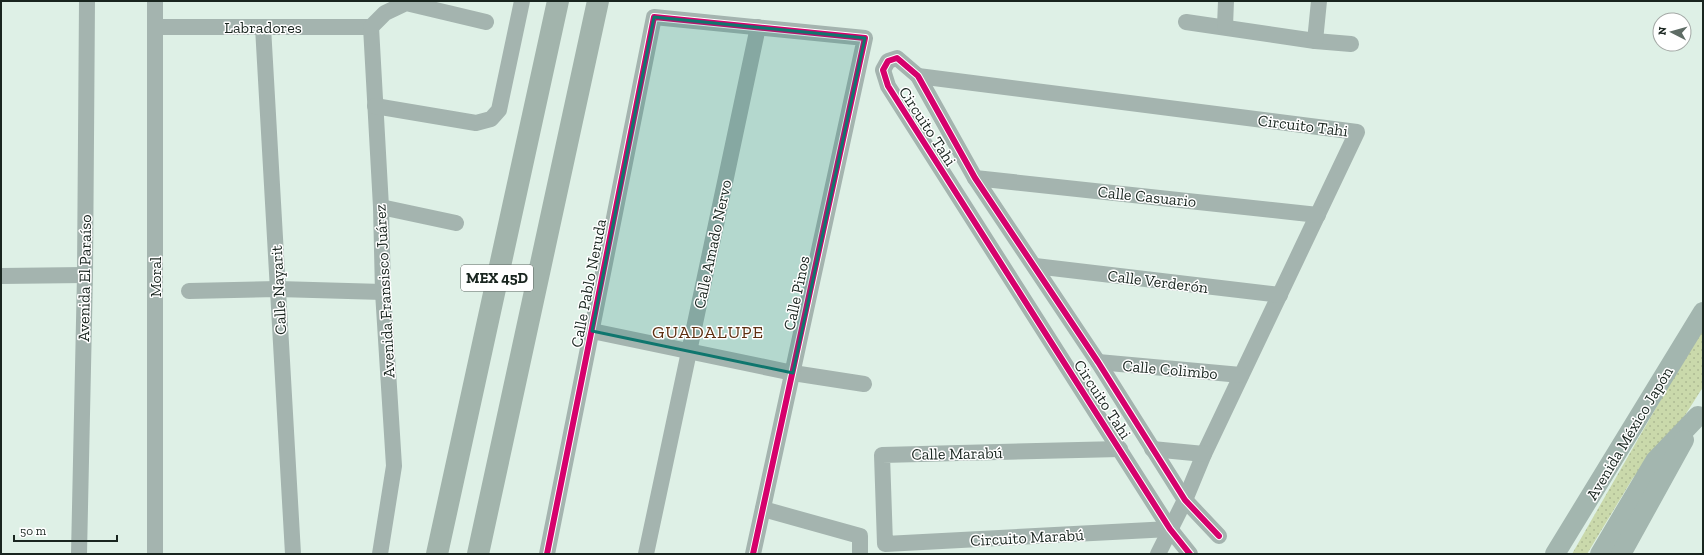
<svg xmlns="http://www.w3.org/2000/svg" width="1704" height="555" font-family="'Zilla Slab',serif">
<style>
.green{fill:url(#green-dots)}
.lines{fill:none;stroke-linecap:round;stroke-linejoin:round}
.minor{stroke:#a4b4af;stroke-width:16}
.major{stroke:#a3b6af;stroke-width:20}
.highway{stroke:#a2b4ac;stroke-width:22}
.cycleway-casing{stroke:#fff;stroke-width:8}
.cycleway{stroke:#d6006c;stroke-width:6}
.marked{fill:#0f766e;fill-opacity:0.2;stroke:#0f766e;stroke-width:3;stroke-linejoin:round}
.labels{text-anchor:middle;stroke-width:3;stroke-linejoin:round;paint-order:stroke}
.shield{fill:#fff;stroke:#5e6662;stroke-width:1}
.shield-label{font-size:15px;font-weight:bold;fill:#19251f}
.street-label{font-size:16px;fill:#19251f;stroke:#fff}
.quarter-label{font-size:18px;letter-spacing:1px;fill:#5e2f10;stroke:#fff}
</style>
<defs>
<pattern id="green-dots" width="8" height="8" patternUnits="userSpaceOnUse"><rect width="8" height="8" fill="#cad9ab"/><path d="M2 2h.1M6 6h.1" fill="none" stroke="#adba93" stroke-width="1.8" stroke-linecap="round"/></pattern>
</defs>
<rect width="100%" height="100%" fill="#def0e6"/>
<path class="green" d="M1703,326V387L1682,420L1633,478L1587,554H1572Z"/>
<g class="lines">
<g class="minor">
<path d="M1186,22L1315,41L1351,44"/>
<path d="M1225,26L1226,1"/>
<path d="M155,27H371"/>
<path d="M263,27L293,554"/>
<path d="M371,27L381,207L383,292L394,466L380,554"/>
<path d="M371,27L385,13L406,3L486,22"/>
<path d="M1315,41L1319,1"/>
<path d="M918,76L1357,132L1204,454L1185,500L1158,554"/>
<path d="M375,106L476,123L491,119L499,110L522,1"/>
<path d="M975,178L1318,215"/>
<path d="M381,207L456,223"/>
<path d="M1035,266L1280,295"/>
<path d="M1,276L85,275"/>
<path d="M189,291L278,289L383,292"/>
<path d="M592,331L793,373L864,384"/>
<path d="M1098,362L1241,375"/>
<path d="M1120,449L882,455L885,544L1170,529"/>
<path d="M1152,449L1204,454"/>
<path d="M763,509L860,536V554"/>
<path d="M79,554L85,275L87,1"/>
<path d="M155,554V1"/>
<path d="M547,554L654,17L865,38L753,554"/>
<path d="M646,554L758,27"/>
<path d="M1190,554L1170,529L888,86L883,70L888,61L897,58L918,76L975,178L1098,362L1185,500L1219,536"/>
</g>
<g class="major">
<path d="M1555,554L1703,312"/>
<path d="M1600,554L1655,461L1698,416"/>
<path d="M1621,554L1684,440"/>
</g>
<g class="highway">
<path d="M437,554L558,1"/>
<path d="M478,554L598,1"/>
</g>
<g class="cycleway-casing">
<g id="cycleway">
<path d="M547,554L654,17L865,38L753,554"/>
<path d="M1190,554L1170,529L888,86L883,70L888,61L897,58L918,76L975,178L1098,362L1185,500L1219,536"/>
</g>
</g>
<use href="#cycleway" class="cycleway"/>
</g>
<path class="marked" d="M654,17L865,38L793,373L592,331Z"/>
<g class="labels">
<rect class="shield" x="461" y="265" width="72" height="26" rx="3"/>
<g class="shield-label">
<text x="497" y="283">MEX 45D</text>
</g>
<g class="street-label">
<text x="263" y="33">Labradores</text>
<text transform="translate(1303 125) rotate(7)" y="6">Circuito Tahi</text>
<text transform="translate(928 126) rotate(57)" y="6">Circuito Tahi</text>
<text transform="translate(1147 196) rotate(6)" y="6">Calle Casuario</text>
<text transform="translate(712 244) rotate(-78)" y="6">Calle Amado Nervo</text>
<text transform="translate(155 277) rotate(-90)" y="6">Moral</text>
<text transform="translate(84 278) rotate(-89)" y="6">Avenida El Paraíso</text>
<text transform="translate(1158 281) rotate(7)" y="6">Calle Verderón</text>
<text transform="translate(588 283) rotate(-79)" y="6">Calle Pablo Neruda</text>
<text transform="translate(278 290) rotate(-93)" y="6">Calle Nayarit</text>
<text transform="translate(384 291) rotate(-93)" y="6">Avenida Fransisco Juárez</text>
<text transform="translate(796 293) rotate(-78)" y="6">Calle Pinos</text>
<text transform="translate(1170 369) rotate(5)" y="6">Calle Colimbo</text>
<text transform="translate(1103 399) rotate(57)" y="6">Circuito Tahi</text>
<text transform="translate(1629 433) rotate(-59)" y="6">Avenida México Japón</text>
<text transform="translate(957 453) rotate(-1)" y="6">Calle Marabú</text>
<text transform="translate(1027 537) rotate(-3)" y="6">Circuito Marabú</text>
</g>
<g class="quarter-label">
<text x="708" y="338">GUADALUPE</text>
</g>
</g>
<rect width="1704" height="555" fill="none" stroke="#19251f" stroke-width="4"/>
<g transform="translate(1672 32) rotate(276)"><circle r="19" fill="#ffffff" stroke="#a3a8a5"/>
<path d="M0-3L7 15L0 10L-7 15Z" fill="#5e6c65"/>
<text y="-6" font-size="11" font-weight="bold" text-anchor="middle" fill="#19251f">N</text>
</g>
<path d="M14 535v6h103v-6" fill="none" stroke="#19251f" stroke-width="2"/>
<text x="20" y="535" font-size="12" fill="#19251f" stroke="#ffffff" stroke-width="3" paint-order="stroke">50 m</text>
</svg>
